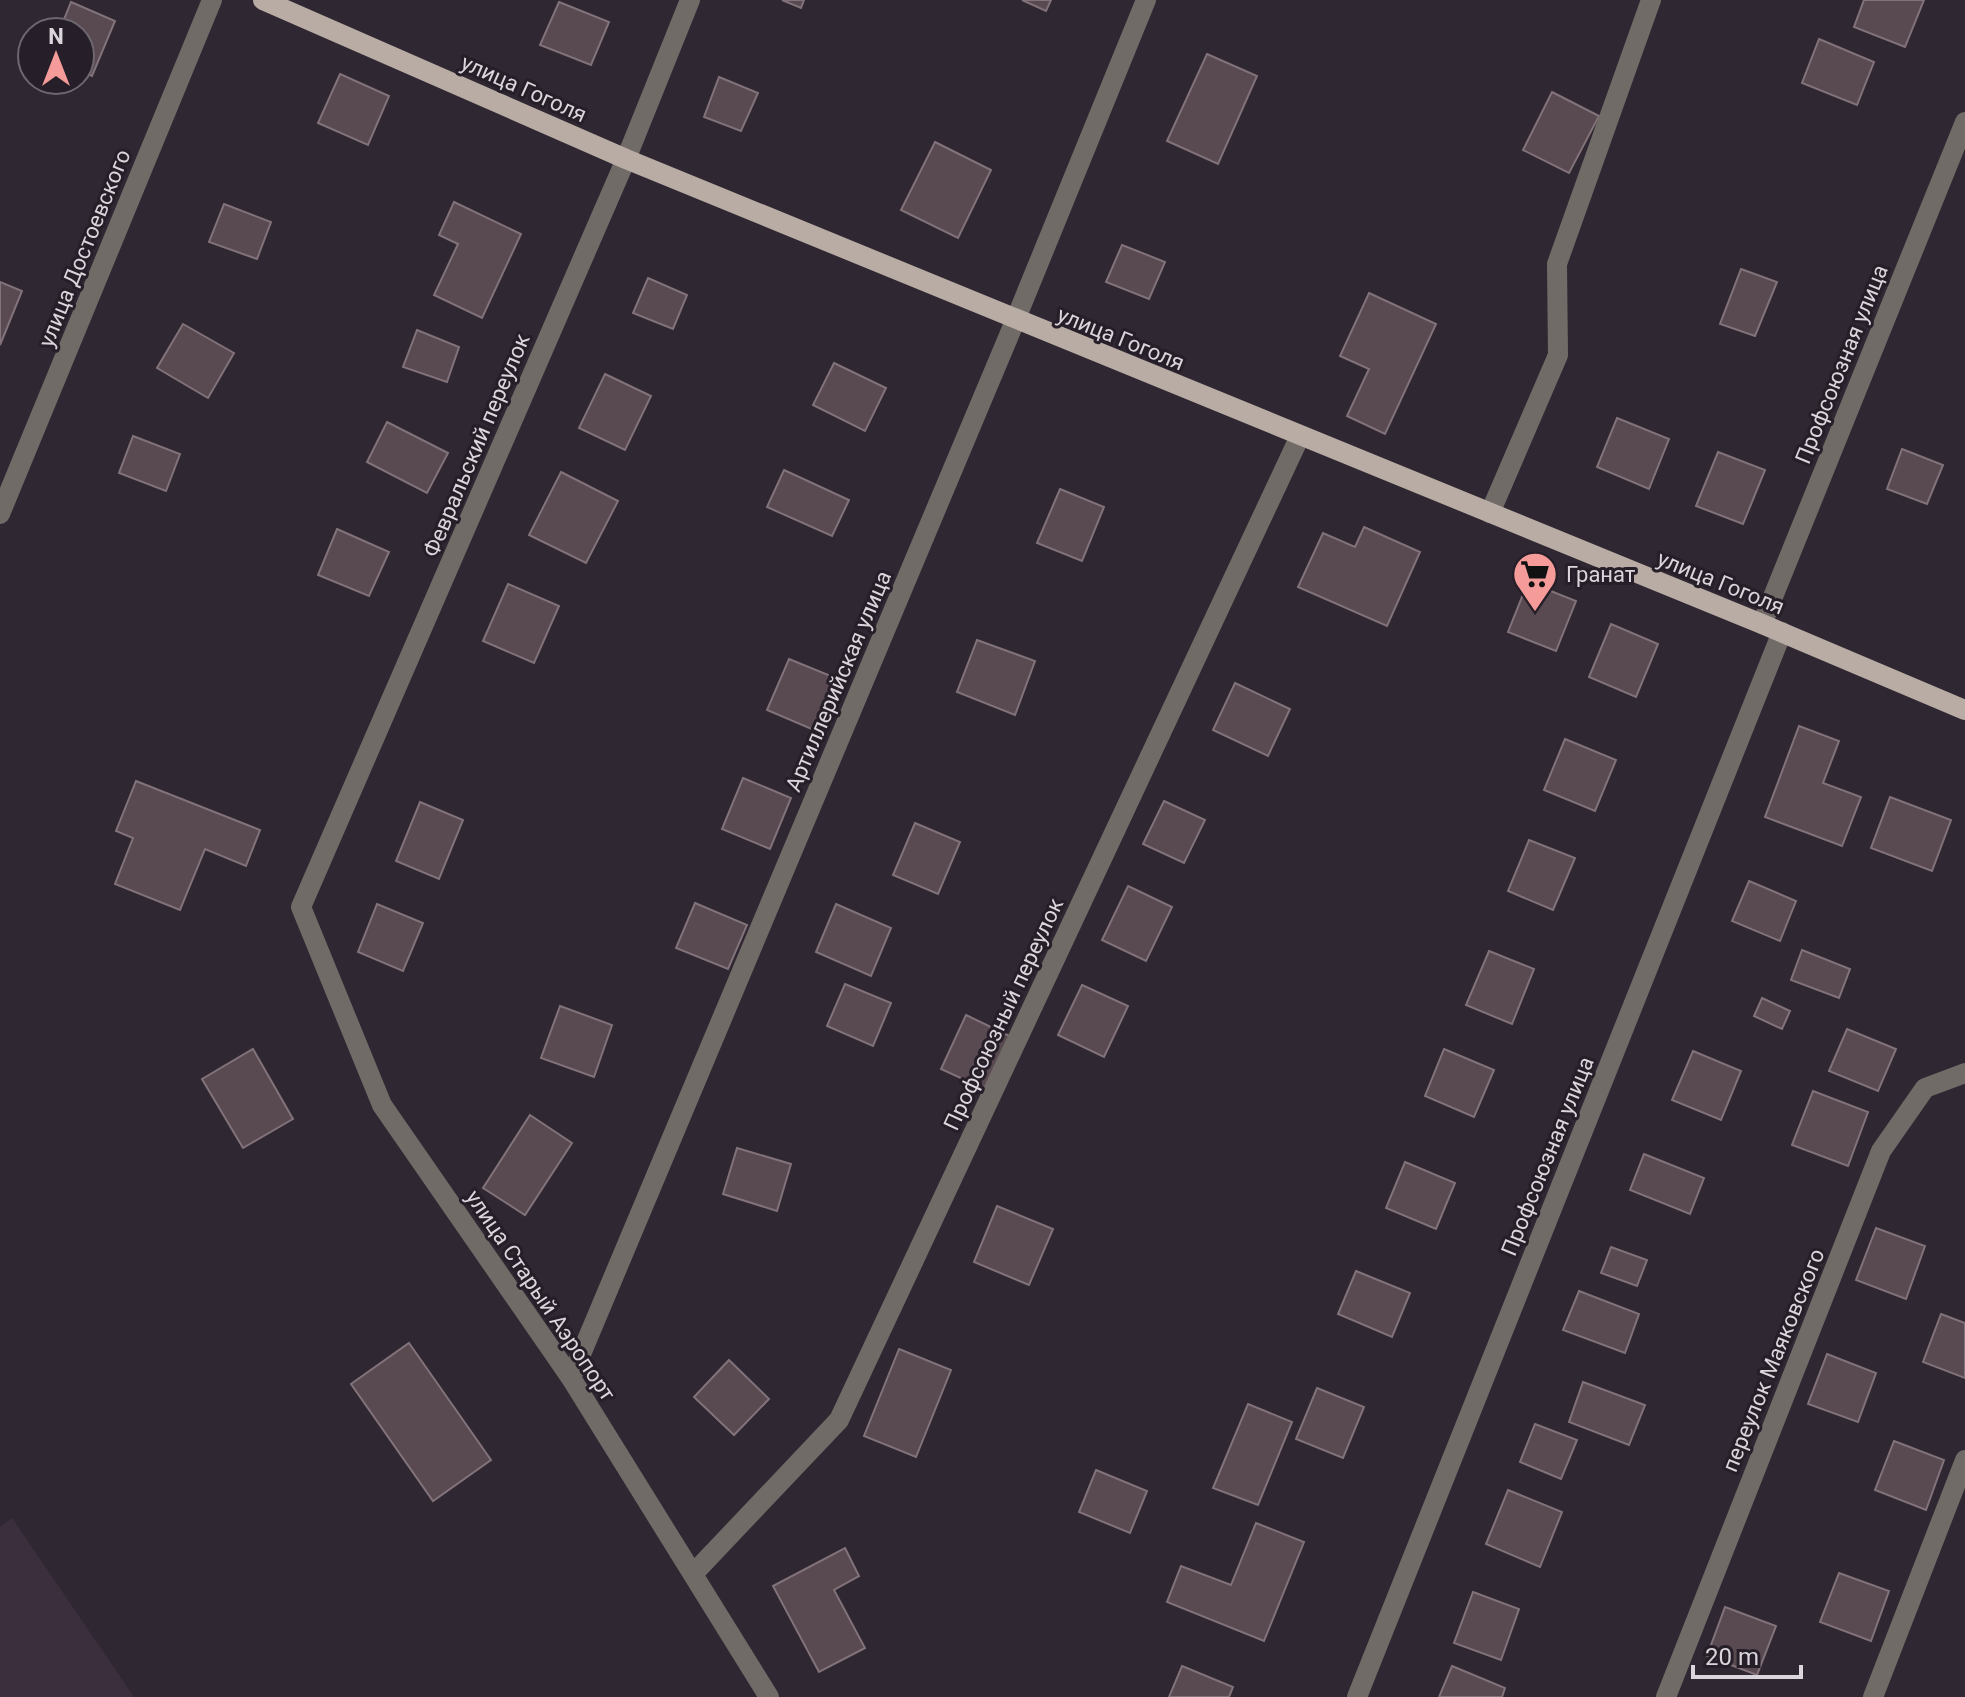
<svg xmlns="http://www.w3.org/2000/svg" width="1965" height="1697" font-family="Roboto,sans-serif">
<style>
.built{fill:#3b2f3e}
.building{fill:#584a50;stroke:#827279;stroke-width:2}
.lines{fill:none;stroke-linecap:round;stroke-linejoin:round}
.minor{stroke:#716b68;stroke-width:20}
.major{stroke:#b8aca4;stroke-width:20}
.labels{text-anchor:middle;stroke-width:6;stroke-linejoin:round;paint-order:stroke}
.street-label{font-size:22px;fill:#dbd5dc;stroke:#261e28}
.poi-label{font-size:22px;fill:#dbd5dc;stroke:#261e28;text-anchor:start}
</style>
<rect width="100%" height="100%" fill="#2f2731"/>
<path class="built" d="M12,1518L134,1697H0V1527Z"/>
<g class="building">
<path d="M782,0H804L801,8Z"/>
<path d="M1022,0H1051L1046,11Z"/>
<path d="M1864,0H1924L1905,47L1854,27Z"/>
<path d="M71,2L115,21L92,76L80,71V32H59Z"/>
<path d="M559,2L609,22L591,65L540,45Z"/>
<path d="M1819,39L1874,62L1857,105L1802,83Z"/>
<path d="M1207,54L1257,76L1218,164L1167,141Z"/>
<path d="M340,74L389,96L368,145L318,123Z"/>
<path d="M719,77L758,93L741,131L704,117Z"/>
<path d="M1552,92L1599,116L1569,173L1523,150Z"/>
<path d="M935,142L991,170L958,238L901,210Z"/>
<path d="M454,202L521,234L482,318L434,295L458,244L439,235Z"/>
<path d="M224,204L271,222L257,259L209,242Z"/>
<path d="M1122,245L1165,262L1149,299L1106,282Z"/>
<path d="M1741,269L1777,282L1755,336L1720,324Z"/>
<path d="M648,278L687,295L673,329L633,313Z"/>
<path d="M0,282L22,291L0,345Z"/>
<path d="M1369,293L1436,324L1385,434L1347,416L1369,369L1340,356Z"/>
<path d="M183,324L234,353L208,398L157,368Z"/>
<path d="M417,330L459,347L447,382L403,367Z"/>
<path d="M834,363L886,388L865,431L813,405Z"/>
<path d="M605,374L651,396L625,450L579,428Z"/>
<path d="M1617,418L1669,439L1649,489L1597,467Z"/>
<path d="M387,422L448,453L427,493L367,462Z"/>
<path d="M133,436L180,454L166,491L119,473Z"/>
<path d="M1902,449L1943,465L1927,504L1887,489Z"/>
<path d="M1718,452L1765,470L1743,524L1696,506Z"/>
<path d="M784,470L849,500L832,536L767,507Z"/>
<path d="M561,472L618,501L586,563L529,535Z"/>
<path d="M1060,489L1104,507L1082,561L1037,543Z"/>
<path d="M1364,527L1420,552L1387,626L1298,587L1323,533L1355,547Z"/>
<path d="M337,529L389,552L369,596L318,575Z"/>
<path d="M1528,582L1576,601L1556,651L1508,632Z"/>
<path d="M508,584L559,606L534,663L483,641Z"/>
<path d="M1611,624L1658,644L1636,697L1589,677Z"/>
<path d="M977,640L1035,661L1015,715L957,692Z"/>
<path d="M789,659L843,681L821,733L767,710Z"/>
<path d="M1235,683L1290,709L1268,756L1213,730Z"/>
<path d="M1799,726L1839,741L1823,783L1861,797L1842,846L1765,817Z"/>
<path d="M1565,739L1616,760L1595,811L1544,790Z"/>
<path d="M743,778L791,798L770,849L722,829Z"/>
<path d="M136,781L260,830L246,866L205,849L180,910L115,884L133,838L116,831Z"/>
<path d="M1890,797L1951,820L1932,871L1871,848Z"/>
<path d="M1164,801L1205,820L1184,863L1143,844Z"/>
<path d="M420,802L463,820L439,879L396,861Z"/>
<path d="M915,823L960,842L938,894L893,875Z"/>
<path d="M1529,840L1575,858L1553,910L1508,891Z"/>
<path d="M1749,881L1796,901L1780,941L1732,921Z"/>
<path d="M1128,886L1172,907L1146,961L1102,940Z"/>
<path d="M695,903L747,925L728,969L676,948Z"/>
<path d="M377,904L423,923L403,971L358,952Z"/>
<path d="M836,904L891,928L871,976L816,952Z"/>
<path d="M1802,950L1850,969L1839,998L1791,980Z"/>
<path d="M1489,951L1534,969L1512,1024L1466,1005Z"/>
<path d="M845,984L891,1003L873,1046L827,1026Z"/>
<path d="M1082,985L1128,1006L1104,1057L1058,1035Z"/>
<path d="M1762,998L1790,1011L1782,1029L1754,1016Z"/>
<path d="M560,1006L612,1025L594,1077L541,1058Z"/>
<path d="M966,1015L1016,1039L991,1092L941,1069Z"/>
<path d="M1847,1029L1896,1049L1878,1091L1829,1071Z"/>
<path d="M253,1049L293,1119L243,1148L202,1079Z"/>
<path d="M1444,1049L1494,1070L1474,1117L1425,1096Z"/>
<path d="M1693,1051L1741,1071L1721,1120L1672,1100Z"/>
<path d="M1813,1091L1868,1112L1848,1166L1792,1145Z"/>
<path d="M530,1115L572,1143L525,1215L483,1188Z"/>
<path d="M737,1148L791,1164L777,1211L723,1194Z"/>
<path d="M1644,1154L1704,1178L1690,1214L1630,1190Z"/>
<path d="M1405,1162L1455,1183L1436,1229L1386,1208Z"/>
<path d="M997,1206L1053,1229L1029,1285L974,1262Z"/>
<path d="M1876,1228L1925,1246L1906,1299L1856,1280Z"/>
<path d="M1611,1247L1647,1260L1637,1286L1601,1273Z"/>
<path d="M1356,1271L1410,1293L1392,1337L1338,1314Z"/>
<path d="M1579,1291L1639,1314L1625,1353L1563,1330Z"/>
<path d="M1941,1314L1965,1323V1378L1923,1362Z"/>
<path d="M409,1343L491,1460L433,1501L351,1384Z"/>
<path d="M899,1349L951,1370L916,1457L864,1436Z"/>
<path d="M1827,1354L1876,1373L1858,1422L1808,1404Z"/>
<path d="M729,1360L769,1399L734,1435L694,1397Z"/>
<path d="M1583,1382L1645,1405L1629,1445L1569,1422Z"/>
<path d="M1317,1388L1364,1407L1343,1458L1296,1439Z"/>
<path d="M1248,1404L1292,1422L1258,1505L1213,1488Z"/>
<path d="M1535,1424L1577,1440L1561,1479L1520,1462Z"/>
<path d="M1894,1441L1944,1460L1926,1510L1875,1490Z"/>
<path d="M1096,1470L1147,1491L1130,1533L1079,1512Z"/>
<path d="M1508,1490L1562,1512L1540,1567L1486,1544Z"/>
<path d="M1256,1523L1304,1542L1264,1641L1167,1602L1181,1566L1231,1585Z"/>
<path d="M845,1548L859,1576L834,1590L865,1648L819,1672L773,1586Z"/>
<path d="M1839,1573L1889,1591L1871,1641L1820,1622Z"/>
<path d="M1473,1592L1519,1609L1501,1660L1454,1643Z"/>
<path d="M1725,1607L1776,1626L1757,1675L1707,1656Z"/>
<path d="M1182,1666L1233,1687L1229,1697H1169Z"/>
<path d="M1452,1666L1505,1688L1502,1697H1439Z"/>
</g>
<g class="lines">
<g class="minor">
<path d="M690,0L626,159L301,907L382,1105L571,1378L769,1697"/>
<path d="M1490,513L1558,355L1557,264L1651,0"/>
<path d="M0,514L212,0"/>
<path d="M1762,624L1965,122"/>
<path d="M571,1378L1015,321L1146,0"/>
<path d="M693,1574L839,1420L1300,436"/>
<path d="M1357,1697L1782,632"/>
<path d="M1666,1697L1881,1151L1925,1088L1965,1073"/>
<path d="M1873,1697L1965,1460"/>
</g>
<path class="major" d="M263,0L626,159L1762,624L1965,710"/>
</g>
<defs>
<g id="supermarket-pin" transform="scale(2.3)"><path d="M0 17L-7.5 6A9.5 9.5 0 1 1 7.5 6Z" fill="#f59b99" stroke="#261e28"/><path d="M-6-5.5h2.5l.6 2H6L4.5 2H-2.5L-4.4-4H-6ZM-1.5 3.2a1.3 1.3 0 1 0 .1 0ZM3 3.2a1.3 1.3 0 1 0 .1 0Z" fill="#111"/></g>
</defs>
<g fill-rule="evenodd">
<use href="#supermarket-pin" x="1535" y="574"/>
</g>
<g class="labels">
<g class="street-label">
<text transform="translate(524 88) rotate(24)" y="8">улица Гоголя</text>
<text transform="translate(84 248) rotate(-68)" y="8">улица Достоевского</text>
<text transform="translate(1121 338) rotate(22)" y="8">улица Гоголя</text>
<text transform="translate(1841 364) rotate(-68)" y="8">Профсоюзная улица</text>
<text transform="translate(476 445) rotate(-67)" y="8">Февральский переулок</text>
<text transform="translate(1721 582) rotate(22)" y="8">улица Гоголя</text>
<text transform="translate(838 681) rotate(-67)" y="8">Артиллерийская улица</text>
<text transform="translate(1003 1014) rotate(-65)" y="8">Профсоюзный переулок</text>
<text transform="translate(1547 1156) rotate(-68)" y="8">Профсоюзная улица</text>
<text transform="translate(541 1295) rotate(56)" y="8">улица Старый Аэропорт</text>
<text transform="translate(1773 1360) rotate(-68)" y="8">переулок Маяковского</text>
</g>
<g class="poi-label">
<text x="1566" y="582">Гранат</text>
</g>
</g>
<g transform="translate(56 56)"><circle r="38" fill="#261e28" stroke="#6e6770" stroke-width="2"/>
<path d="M0-6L14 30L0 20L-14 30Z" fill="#f59b99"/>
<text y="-12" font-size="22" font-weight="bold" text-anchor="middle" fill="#dbd5dc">N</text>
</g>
<path d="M1693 1665v12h108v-12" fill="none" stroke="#dbd5dc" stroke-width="4"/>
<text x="1705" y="1665" font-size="24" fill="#dbd5dc" stroke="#261e28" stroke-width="6" paint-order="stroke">20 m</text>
</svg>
